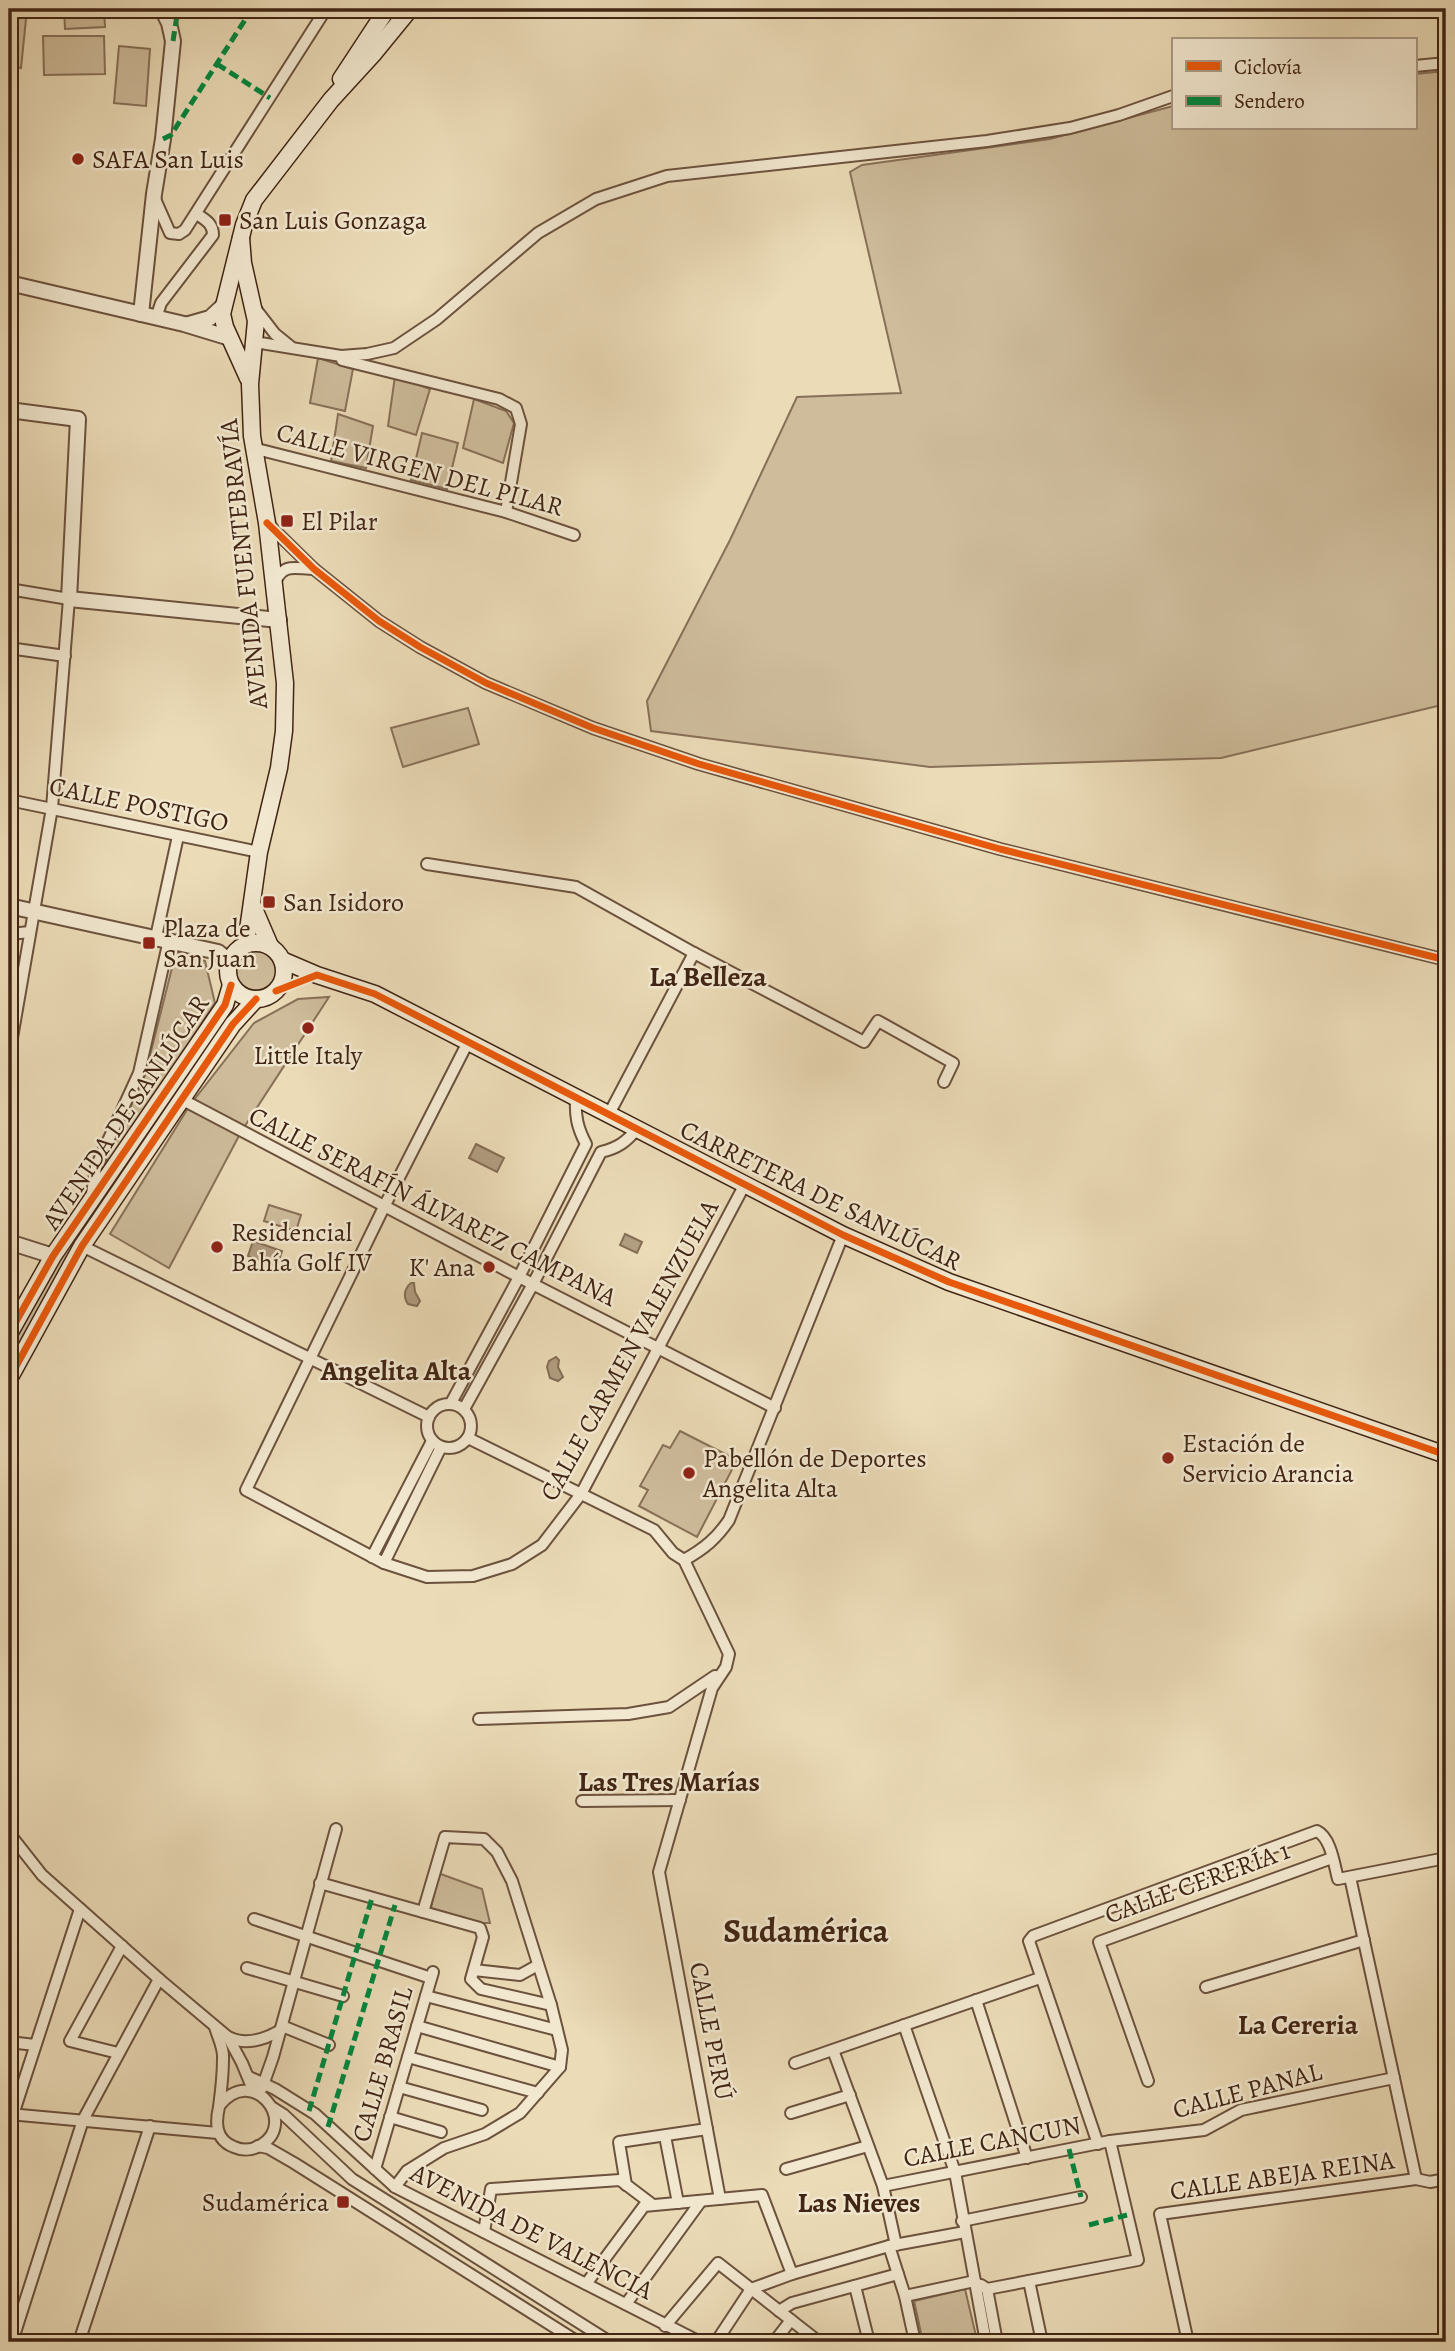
<svg xmlns="http://www.w3.org/2000/svg" width="1455" height="2351" font-family="Alegreya,serif">
<style>
.green{fill:#cebc9b;stroke:#887058;stroke-width:2}
.water{fill:#b19d80;stroke:#846d55;stroke-width:2}
.lines{fill:none;stroke-linecap:round;stroke-linejoin:round}
.minor-casing{stroke:#6c523d;stroke-width:14}
.tertiary-casing{stroke:#6c523d;stroke-width:18}
.secondary-casing{stroke:#412514;stroke-width:19}
.minor{stroke:#f2e8d0;stroke-width:10}
.tertiary{stroke:#f2e8d0;stroke-width:14}
.secondary{stroke:#f2e8d0;stroke-width:16}
.quiet{stroke:#00873e;stroke-width:5;stroke-dasharray:10 5;stroke-linecap:butt}
.cycleway-casing{stroke:#f2e8d0;stroke-width:11}
.cycleway{stroke:#e8590c;stroke-width:7}
.poi-dot{fill:#8f2418;stroke:#f2e8d0;stroke-width:2.5}
.labels{text-anchor:middle;stroke-width:5;stroke-linejoin:round;paint-order:stroke}
.poi-label{font-size:26px;fill:#412514;stroke:#f2e8d0;text-anchor:start}
.street-label{font-size:26px;fill:#412514;stroke:#f2e8d0}
.neighbourhood-label{font-size:28px;font-weight:bold;fill:#412514;stroke:#f2e8d0}
.district-label{font-size:33px;font-weight:bold;fill:#412514;stroke:#f2e8d0}
</style>
<rect width="100%" height="100%" fill="#ebdbb7"/>
<filter id="stains"><feTurbulence type="fractalNoise" baseFrequency=".00286" numOctaves="4"/><feColorMatrix values="0 0 0 0 .2 0 0 0 0 .09 0 0 0 0 .02 0 0 0 .5 -.17"/></filter>
<radialGradient id="worn" r=".72"><stop offset=".6" stop-color="#630" stop-opacity="0"/><stop offset="1" stop-color="#630" stop-opacity=".3"/></radialGradient>
<g class="green">
<path d="M9,9H27L21,68L9,66Z"/>
<path d="M64,9H104L105,27L65,29Z"/>
<path d="M43,36H104L105,74L44,75Z"/>
<path d="M119,46L150,49L146,106L114,103Z"/>
<path d="M1446,71V704L1221,758L930,767L651,731L647,701L730,540L797,397L901,393L850,172L862,165L1050,139L1173,106V128H1415V74Z"/>
<path d="M318,358L353,369L345,411L310,403Z"/>
<path d="M395,376L430,389L416,435L388,426Z"/>
<path d="M474,399L506,411L514,423L503,463L463,448Z"/>
<path d="M338,414L373,426L366,468L331,461Z"/>
<path d="M422,433L458,443L447,489L411,480Z"/>
<path d="M468,708L479,744L403,767L391,728Z"/>
<circle cx="256" cy="971" r="20"/>
<path d="M176,952L205,961L215,1003L102,1175V1169L145,1075Z"/>
<path d="M329,997L241,1132L169,1268L110,1234L190,1105L254,1023L298,999Z"/>
<path d="M219,1024L226,1029L9,1369V1351L60,1259Z"/>
<path d="M269,1205L301,1215L296,1231L264,1221Z"/>
<path d="M680,1431L737,1460L697,1537L639,1506L648,1490L640,1486L663,1445L670,1448Z"/>
<path d="M438,1873L482,1889L490,1923H479L431,1908Z"/>
<path d="M965,2289L976,2336L949,2342H923L914,2301Z"/>
</g>
<g class="water">
<path d="M476,1144L504,1158L497,1172L469,1158Z"/>
<path d="M625,1234L642,1242L637,1253L620,1245Z"/>
<path d="M253,1241L282,1251L277,1266L248,1256Z"/>
<path d="M411,1283H414L415,1292L420,1301L417,1306L408,1304C403,1297 404,1289 411,1283Z"/>
<path d="M556,1357L559,1360L558,1367L563,1377L558,1381L550,1378L547,1367L549,1361Z"/>
</g>
<g class="lines">
<g class="minor-casing">
<g id="minor">
<path d="M1415,66L1446,63"/>
<path d="M155,199L170,233L179,234L185,230L326,9"/>
<path d="M255,308L275,334L291,347"/>
<path d="M156,318L161,303L213,235C213,223 205,220 197,214"/>
<path d="M254,342L341,356L367,354L394,348L437,319L538,233L596,199L667,176L987,141L1070,128L1119,115L1173,96"/>
<path d="M342,360L499,399L516,408L521,424L506,512"/>
<path d="M253,448L506,512L574,535"/>
<path d="M267,523L314,569L379,621L420,647L486,683L593,728L699,764L1000,849L1446,960"/>
<path d="M275,582C284,562 296,569 314,569"/>
<path d="M9,589L69,599L52,808L9,1055"/>
<path d="M9,648L65,656"/>
<path d="M9,800L259,852"/>
<path d="M427,864L576,887L694,953L864,1042L878,1021L953,1063L944,1082"/>
<path d="M9,934L30,932"/>
<path d="M156,937L178,836"/>
<path d="M468,1042L384,1207L246,1490L384,1563L427,1577L473,1576L512,1564L542,1545L581,1494L745,1184"/>
<path d="M183,1100L519,1277L775,1408"/>
<path d="M609,1114L694,953"/>
<path d="M92,1194L96,1167L139,1073L169,940"/>
<path d="M82,1246L429,1417"/>
<path d="M451,1403L519,1277L586,1144C577,1127 575,1116 576,1097"/>
<circle cx="449" cy="1426" r="22"/>
<path d="M464,1409L533,1284L601,1152C618,1148 626,1142 637,1129"/>
<path d="M468,1438L654,1530L673,1553L684,1560"/>
<path d="M372,1557L432,1441"/>
<path d="M684,1560L729,1654L726,1667L712,1688L659,1872L720,2199"/>
<path d="M684,1560C704,1549 717,1538 729,1520L843,1235"/>
<path d="M384,1563L441,1447"/>
<path d="M479,1719L628,1714L669,1707L715,1676"/>
<path d="M582,1801L680,1800"/>
<path d="M9,1833L42,1875L159,1979L228,2037L242,2063L254,2092"/>
<path d="M1350,1877L1416,2179"/>
<path d="M320,1883L480,1928L483,1937L471,1979L481,1989L551,2005"/>
<path d="M254,1919L431,1978"/>
<path d="M247,1968L343,1996"/>
<path d="M474,1970L520,1975L538,1965"/>
<path d="M1206,1987L1364,1940"/>
<path d="M426,1996L557,2030"/>
<path d="M976,2000L1027,2158"/>
<path d="M904,2025L955,2172L986,2342"/>
<path d="M282,2026L329,2045"/>
<path d="M417,2026L560,2067"/>
<path d="M215,2027C218,2038 224,2048 223,2059C223,2074 221,2092 219,2107C215,2124 216,2140 234,2147C243,2151 253,2150 261,2145C299,2122 252,2063 219,2106"/>
<path d="M228,2037C246,2046 264,2040 281,2030"/>
<path d="M9,2042L35,2045"/>
<path d="M833,2050L883,2186L896,2245"/>
<path d="M118,2053L70,2041L122,1946"/>
<path d="M408,2057L538,2093"/>
<path d="M795,2063L1040,1978"/>
<path d="M249,2077L275,2089L315,2114L395,2187L700,2342"/>
<path d="M1148,2081L1099,1942L1332,1858"/>
<path d="M399,2087L482,2110"/>
<path d="M262,2088L273,2057L336,1829"/>
<path d="M273,2108L284,2115L352,2179L610,2342"/>
<path d="M791,2113L850,2095"/>
<path d="M9,2114L218,2133"/>
<path d="M390,2117L441,2132"/>
<path d="M9,2127L80,1909"/>
<path d="M665,2136L678,2203"/>
<path d="M1098,2144L1029,1941L1033,1936L1317,1831C1331,1838 1334,1864 1338,1879L1446,1858"/>
<path d="M258,2146L268,2148L294,2163L578,2342"/>
<path d="M375,2169L433,1972"/>
<path d="M786,2169L868,2146"/>
<path d="M626,2185L619,2142L707,2129"/>
<path d="M883,2186L1110,2141L1204,2130L1241,2110L1394,2078"/>
<path d="M395,2187L407,2171L444,2148L485,2134L520,2113L560,2067L562,2050L551,2005L512,1881L497,1852L484,1839L445,1837L423,1912"/>
<path d="M962,2221L1081,2197"/>
<path d="M484,2232L491,2189L620,2180L653,2205"/>
<path d="M889,2246L905,2296"/>
<path d="M1029,2281L1042,2342"/>
<path d="M586,2284L644,2206L762,2195L792,2274"/>
<path d="M981,2285L987,2289L997,2342"/>
<path d="M855,2286L869,2342"/>
<path d="M987,2289L1138,2260L1110,2141"/>
<path d="M626,2304L701,2201"/>
<path d="M779,2311L792,2303L898,2274"/>
<path d="M665,2326L718,2263L819,2342"/>
<path d="M12,2342L83,2120L159,1979"/>
<path d="M79,2342L150,2126"/>
<path d="M716,2342L751,2289L792,2274L889,2246L965,2232"/>
<path d="M774,2342L791,2320"/>
<path d="M915,2342L905,2296L975,2281"/>
<path d="M1188,2342L1160,2214L1416,2179L1430,2182L1446,2179"/>
</g>
</g>
<g class="tertiary-casing">
<g id="tertiary">
<path d="M9,283L184,324L230,338"/>
<path d="M141,314L154,194L163,139L173,41L169,23L162,9"/>
<path d="M189,324L210,318L224,305"/>
<path d="M9,410L78,419L69,599L279,620"/>
<path d="M9,906L218,952L229,961"/>
<path d="M9,1242L53,1256"/>
</g>
</g>
<g class="secondary-casing">
<g id="secondary">
<path d="M341,79L387,9"/>
<path d="M241,238L243,263L256,321L250,384L252,436L267,523L285,683L284,731L279,768L259,852L246,944"/>
<path d="M248,378L225,327L222,314L244,225L254,200L331,100L374,53L410,9"/>
<path d="M252,904L270,946"/>
<circle cx="256" cy="971" r="28"/>
<path d="M282,960L317,975L375,994L843,1235L949,1282L1446,1455"/>
<path d="M9,1334L53,1256L225,1005L231,985"/>
<path d="M9,1379L82,1246L233,1024L256,999"/>
</g>
</g>
<use href="#minor" class="minor"/>
<use href="#tertiary" class="tertiary"/>
<use href="#secondary" class="secondary"/>
<g class="quiet">
<path d="M173,41L178,9"/>
<path d="M217,64L270,98"/>
<path d="M163,139L171,135L252,9"/>
<path d="M309,2111L372,1898"/>
<path d="M328,2127L395,1905"/>
<path d="M1069,2149L1081,2197"/>
<path d="M1089,2225L1127,2215"/>
</g>
<g class="cycleway-casing">
<g id="cycleway">
<path d="M267,523L314,569L379,621L420,647L486,683L593,728L699,764L1000,849L1446,960"/>
<path d="M276,991L317,975L375,994L843,1235L949,1282L1446,1455"/>
<path d="M9,1334L53,1256L225,1005L231,985"/>
<path d="M9,1379L82,1246L233,1024L256,999"/>
</g>
</g>
<use href="#cycleway" class="cycleway"/>
</g>
<g class="poi-dot">
<circle cx="78" cy="159" r="7"/>
<rect x="218" y="213" width="14" height="14" rx="3.5"/>
<rect x="280" y="514" width="14" height="14" rx="3.5"/>
<rect x="262" y="895" width="14" height="14" rx="3.5"/>
<rect x="142" y="936" width="14" height="14" rx="3.5"/>
<circle cx="308" cy="1028" r="7"/>
<circle cx="217" cy="1247" r="7"/>
<circle cx="489" cy="1267" r="7"/>
<circle cx="1168" cy="1458" r="7"/>
<circle cx="689" cy="1473" r="7"/>
<rect x="336" y="2195" width="14" height="14" rx="3.5"/>
</g>
<g class="labels">
<g class="poi-label">
<text x="92" y="168">SAFA San Luis</text>
<text x="239" y="229">San Luis Gonzaga</text>
<text x="301" y="530">El Pilar</text>
<text x="283" y="911">San Isidoro</text>
<text x="163" y="937">Plaza de<tspan x="163" dy="30">San Juan</tspan></text>
<text x="308" y="1064" text-anchor="middle">Little Italy</text>
<text x="231" y="1241">Residencial<tspan x="231" dy="30">Bahía Golf IV</tspan></text>
<text x="475" y="1276" text-anchor="end">K' Ana</text>
<text x="1182" y="1452">Estación de<tspan x="1182" dy="30">Servicio Arancia</tspan></text>
<text x="703" y="1467">Pabellón de Deportes<tspan x="703" dy="30">Angelita Alta</tspan></text>
<text x="329" y="2211" text-anchor="end">Sudamérica</text>
</g>
<g class="street-label">
<text transform="translate(420 469) rotate(15)" y="9">CALLE VIRGEN DEL PILAR</text>
<text transform="translate(243 564) rotate(-96)" y="9">AVENIDA FUENTEBRAVÍA</text>
<text transform="translate(139 804) rotate(12)" y="9">CALLE POSTIGO</text>
<text transform="translate(125 1112) rotate(-56)" y="9">AVENIDA DE SANLÚCAR</text>
<text transform="translate(821 1195) rotate(26)" y="9">CARRETERA DE SANLÚCAR</text>
<text transform="translate(433 1206) rotate(27)" y="9">CALLE SERAFÍN ÁLVAREZ CAMPANA</text>
<text transform="translate(629 1350) rotate(-61)" y="9">CALLE CARMEN VALENZUELA</text>
<text transform="translate(1197 1882) rotate(-20)" y="9">CALLE CERERÍA 1</text>
<text transform="translate(712 2031) rotate(79)" y="9">CALLE PERÚ</text>
<text transform="translate(382 2064) rotate(-74)" y="9">CALLE BRASIL</text>
<text transform="translate(1247 2090) rotate(-15)" y="9">CALLE PANAL</text>
<text transform="translate(992 2141) rotate(-11)" y="9">CALLE CANCUN</text>
<text transform="translate(1282 2175) rotate(-8)" y="9">CALLE ABEJA REINA</text>
<text transform="translate(532 2231) rotate(27)" y="9">AVENIDA DE VALENCIA</text>
</g>
<g class="neighbourhood-label">
<text x="708" y="986">La Belleza</text>
<text x="396" y="1380">Angelita Alta</text>
<text x="669" y="1791">Las Tres Marías</text>
<text x="1298" y="2034">La Cereria</text>
<text x="859" y="2212">Las Nieves</text>
</g>
<g class="district-label">
<text x="806" y="1942">Sudamérica</text>
</g>
</g>
<rect width="1455" height="2351" fill="none" stroke="#ebdbb7" stroke-width="35"/>
<rect x="10" y="10" width="1434" height="2330" fill="none" stroke="#412514" stroke-width="3.5"/>
<rect x="18" y="18" width="1420" height="2316" fill="none" stroke="#412514" stroke-width="2"/>
<rect x="1172" y="38" width="245" height="91" fill="#f2e8d0" stroke="#ab9a85" stroke-width="2"/>
<rect x="1186" y="61" width="35" height="10" fill="#e8590c" stroke="#ab9a85" stroke-width="2"/>
<text x="1234" y="74" font-size="21" fill="#412514">Ciclovía</text>
<rect x="1186" y="96" width="35" height="10" fill="#00873e" stroke="#ab9a85" stroke-width="2"/>
<text x="1234" y="108" font-size="21" fill="#412514">Sendero</text>
<rect width="100%" height="100%" filter="url(#stains)"/>
<rect width="100%" height="100%" fill="url(#worn)"/>
</svg>
